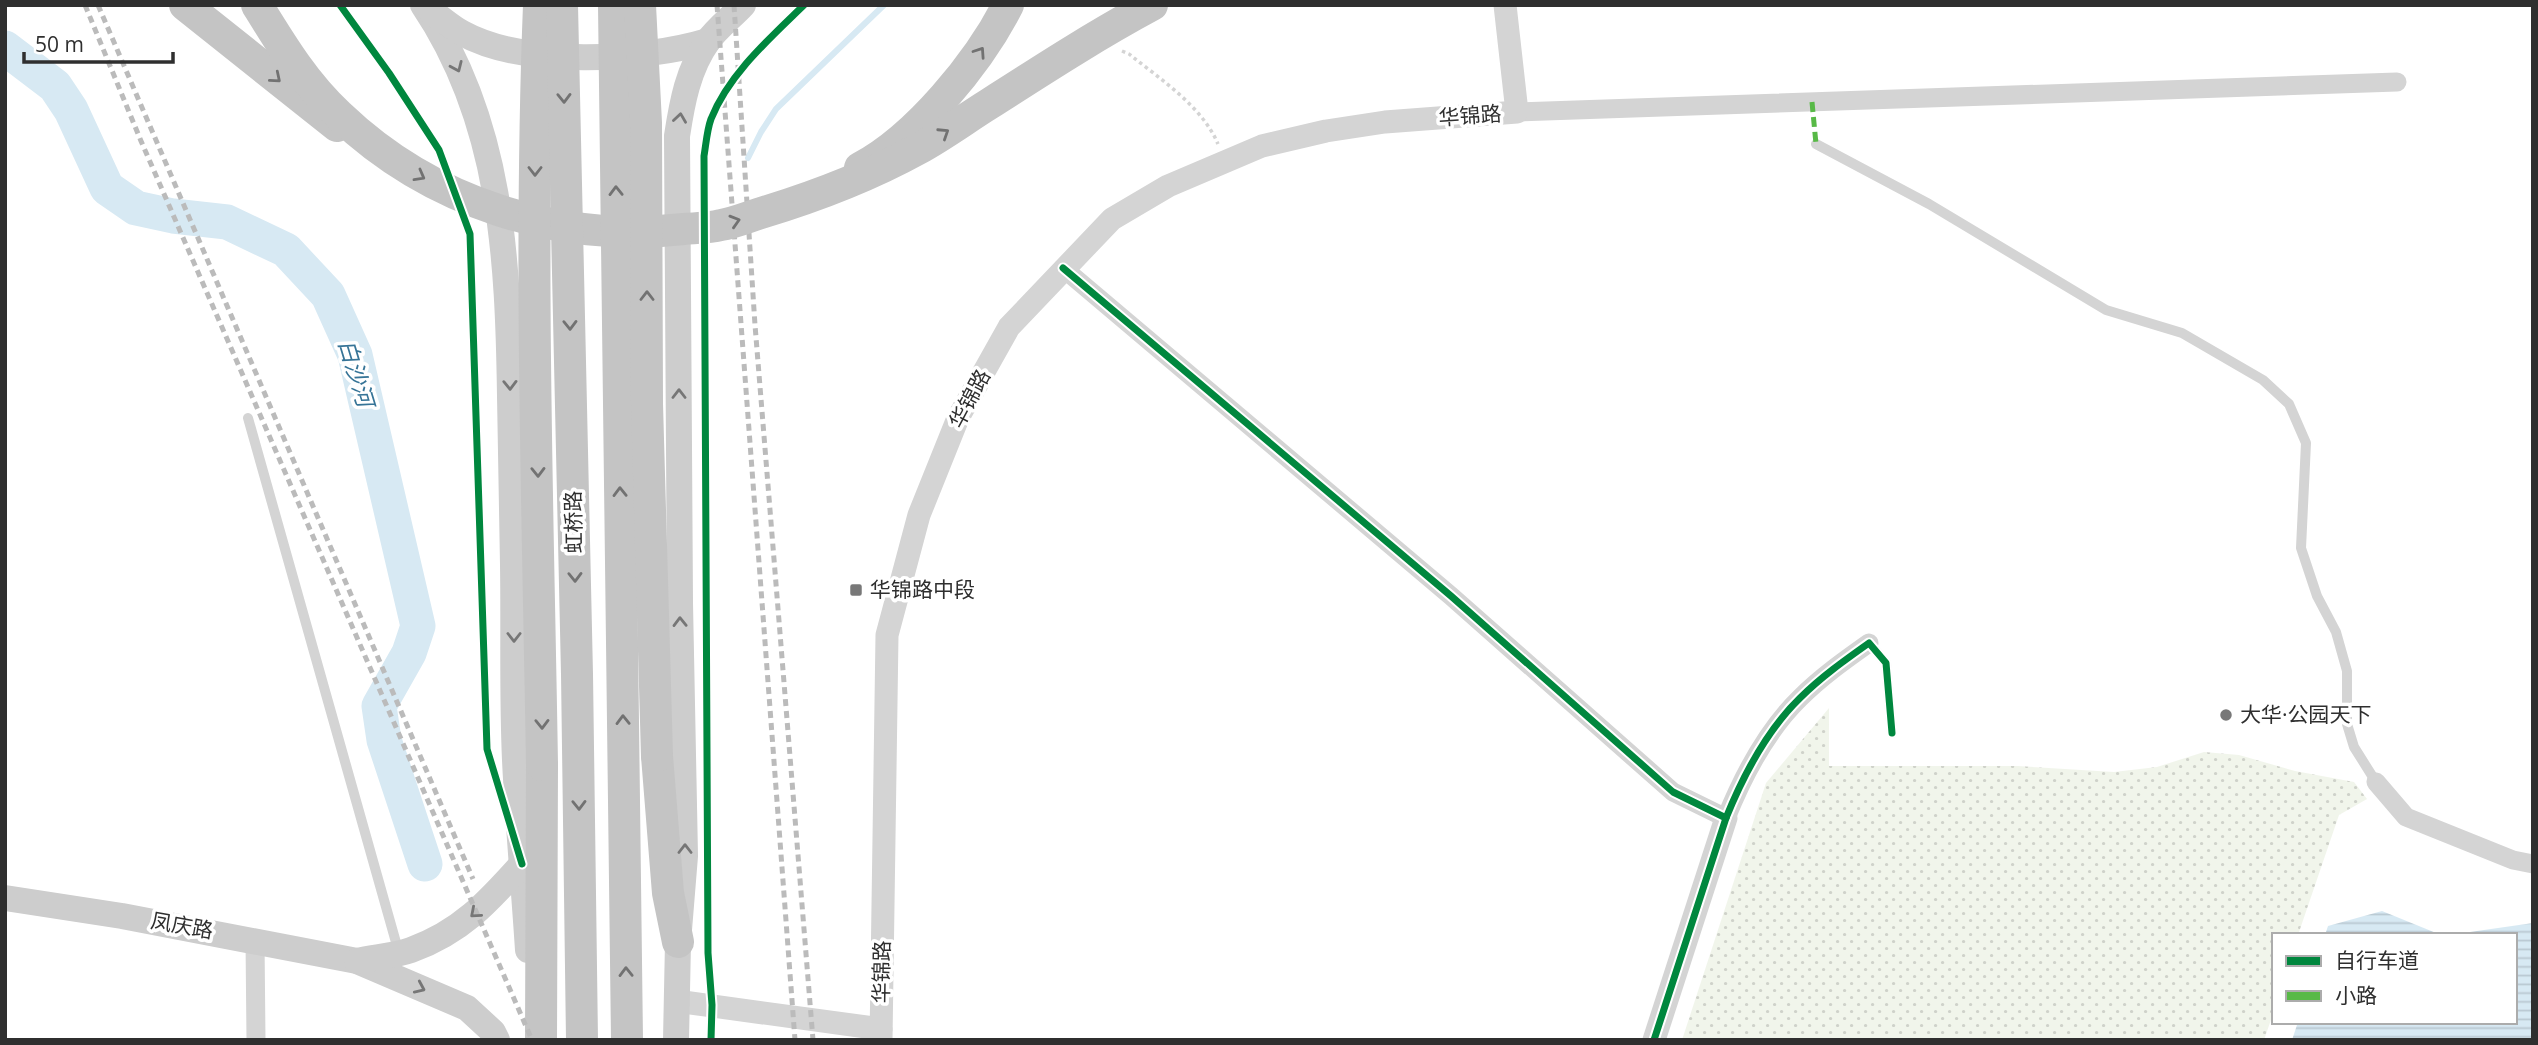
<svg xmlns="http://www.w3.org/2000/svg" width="2538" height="1045" font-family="'Open Sans','Noto Sans SC',sans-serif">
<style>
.park{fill:url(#park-dots)}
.water{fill:url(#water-rules)}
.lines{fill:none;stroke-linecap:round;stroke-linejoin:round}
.stream{stroke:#d7e9f3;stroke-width:6}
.river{stroke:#d7e9f3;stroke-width:35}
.path{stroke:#d4d4d4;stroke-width:3.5;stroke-dasharray:3.5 3.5;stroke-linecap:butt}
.service{stroke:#d4d4d4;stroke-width:10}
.minor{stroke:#d4d4d4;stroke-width:19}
.tertiary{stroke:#d4d4d4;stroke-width:23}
.secondary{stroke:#cdcdcd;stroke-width:26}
.trunk{stroke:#c4c4c4;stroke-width:32}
.rail{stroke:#bbb;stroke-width:5;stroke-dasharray:7 5;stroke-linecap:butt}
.trunk-bridge{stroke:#c4c4c4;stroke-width:32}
.quiet{stroke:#58b947;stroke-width:5;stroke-dasharray:10 5;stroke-linecap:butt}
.cycleway-casing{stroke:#fff;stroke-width:11}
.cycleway{stroke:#00873e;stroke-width:7}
.oneway{stroke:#727272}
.oneway2{stroke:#767676}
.poi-dot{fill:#787878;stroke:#fff;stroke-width:2.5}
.labels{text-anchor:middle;stroke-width:7;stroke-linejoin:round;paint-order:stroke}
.street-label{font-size:21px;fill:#2f2f2f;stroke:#fff}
.poi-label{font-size:21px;fill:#2f2f2f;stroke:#fff;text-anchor:start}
.water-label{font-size:23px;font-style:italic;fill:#367497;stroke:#fff}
</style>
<defs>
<pattern id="park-dots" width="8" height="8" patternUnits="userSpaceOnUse" patternTransform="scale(1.75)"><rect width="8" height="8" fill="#f1f5eb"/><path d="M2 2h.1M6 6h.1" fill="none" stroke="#cfd2ca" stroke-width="1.8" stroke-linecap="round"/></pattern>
<pattern id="water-rules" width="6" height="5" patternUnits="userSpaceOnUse" patternTransform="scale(1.75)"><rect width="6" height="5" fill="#d7e9f3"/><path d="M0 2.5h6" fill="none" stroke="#b9c8d1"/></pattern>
</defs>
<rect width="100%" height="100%" fill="#fff"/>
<path class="park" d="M1829,708V766H2018L2114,772L2157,767L2204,752L2239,755L2295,771L2354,782L2367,799L2339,815L2298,935H2274V1011L2264,1040H1682L1766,783Z"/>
<g class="water">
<path d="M2382,911L2441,935H2325L2328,926Z"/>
<path d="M2533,923V1040H2292L2298,1022H2515V935H2449Z"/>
</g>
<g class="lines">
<path class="stream" d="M748,158L761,132L776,109L884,5"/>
<path class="river" d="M5,48L55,86L71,110L107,188L136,208L173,216L227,222L286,250L328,295L355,355L418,626L409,653L379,706L384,740L425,864"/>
<path class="path" d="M1122,51L1129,54C1160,79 1202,106 1218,144"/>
<g class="service">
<path d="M1816,144L1929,204L2106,310L2182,333L2263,380L2289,404L2306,443L2301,548L2317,596L2336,632L2347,671V724L2354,747L2376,782"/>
<path d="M248,418L399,953"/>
<path d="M1869,643L1886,663L1892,733"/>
</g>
<g class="minor">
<path d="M1517,112L2397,82"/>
<path d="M1063,268L1451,596L1673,792L1726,818C1743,776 1767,730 1800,698C1821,677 1845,660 1869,643"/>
<path d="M2376,782L2406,817L2513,860L2533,864"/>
<path d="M255,940L256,1040"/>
</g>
<g class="tertiary">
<path d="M676,1001L881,1029"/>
<path d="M881,1040L887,635L919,515L958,418L1009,327L1112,219L1168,186L1262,146L1326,131L1385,122L1517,112L1505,5"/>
<path d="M1654,1040L1726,818"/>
</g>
<g class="secondary">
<path d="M423,5C502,122 508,260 510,396C511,452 512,509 513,565C514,630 512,695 515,760C518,824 524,887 528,950"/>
<path d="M431,11C441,18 451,27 462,33C524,67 642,61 708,41"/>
<path d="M5,898L122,916L357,961L467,1008L493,1032L497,1040"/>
<path d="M357,961C375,957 394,956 411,950C461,932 488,902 522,864L525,854"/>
<path d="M676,1040L678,942L685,856L680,603L677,136C682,103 688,69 708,41C717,28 732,17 743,5"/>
</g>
<g class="trunk">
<path d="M185,5L337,126"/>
<path d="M860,168C917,138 979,62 1008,5"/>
<path d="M657,756L668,893L678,942"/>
<path d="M541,1040L542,765"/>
</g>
<g class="rail">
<path d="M85,5L141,141L532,1040"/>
<path d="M98,5L473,879"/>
<path d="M717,5L795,1040"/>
<path d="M734,5L755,325L813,1040"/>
</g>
<g class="trunk-bridge">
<path d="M257,5C281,44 305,84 339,115C431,203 558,243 684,229C696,228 709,228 721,225C734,223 748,217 761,213C814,197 869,176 918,149C942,136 965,119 989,104C1042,70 1096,35 1152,5"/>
<path d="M539,5C529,258 538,512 542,765"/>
<path d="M562,5L577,674L582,1040"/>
<path d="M614,5L627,1040"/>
<path d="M640,5L646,123L647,404L657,756"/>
</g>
<path class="quiet" d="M1812,102L1816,144"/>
<g class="cycleway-casing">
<g id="cycleway">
<path d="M340,5L389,73L439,150L470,234L487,749L522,864"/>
<path d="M1063,268L1451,596L1673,792L1726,818"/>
<path d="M711,1040L712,1005L708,953L704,156C706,144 707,130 711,119C729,74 770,38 804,5"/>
<path d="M1654,1040L1726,818C1743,776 1767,730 1800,698C1821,677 1845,660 1869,643L1886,663L1892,733"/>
</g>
</g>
<use href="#cycleway" class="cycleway"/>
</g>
<defs><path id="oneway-chevron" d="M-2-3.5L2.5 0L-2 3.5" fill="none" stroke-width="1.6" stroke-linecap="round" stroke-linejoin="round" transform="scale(1.75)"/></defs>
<g class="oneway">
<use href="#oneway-chevron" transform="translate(980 52) rotate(-56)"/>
<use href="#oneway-chevron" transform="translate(276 78) rotate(40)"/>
<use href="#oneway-chevron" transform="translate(564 98) rotate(89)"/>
<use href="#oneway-chevron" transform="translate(944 133) rotate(-33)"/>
<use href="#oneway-chevron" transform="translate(535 171) rotate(90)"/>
<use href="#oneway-chevron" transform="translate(420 176) rotate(29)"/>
<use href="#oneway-chevron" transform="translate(616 191) rotate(-91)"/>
<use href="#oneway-chevron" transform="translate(735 221) rotate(-17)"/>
<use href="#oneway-chevron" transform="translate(647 296) rotate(-90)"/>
<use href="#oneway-chevron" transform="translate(570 325) rotate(89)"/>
<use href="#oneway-chevron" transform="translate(538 472) rotate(89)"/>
<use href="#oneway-chevron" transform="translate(620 492) rotate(-91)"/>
<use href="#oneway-chevron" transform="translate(575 577) rotate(89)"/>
<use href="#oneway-chevron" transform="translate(623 720) rotate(-91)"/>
<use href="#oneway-chevron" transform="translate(542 724) rotate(89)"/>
<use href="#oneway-chevron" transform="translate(579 805) rotate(89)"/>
<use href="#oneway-chevron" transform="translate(626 972) rotate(-91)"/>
</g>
<g class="oneway2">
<use href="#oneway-chevron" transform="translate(457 67) rotate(66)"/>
<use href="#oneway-chevron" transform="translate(680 118) rotate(-82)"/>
<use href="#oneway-chevron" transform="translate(510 385) rotate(89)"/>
<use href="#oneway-chevron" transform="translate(679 394) rotate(-90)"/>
<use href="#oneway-chevron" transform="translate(680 622) rotate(-91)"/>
<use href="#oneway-chevron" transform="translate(514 637) rotate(90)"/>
<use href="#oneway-chevron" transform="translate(685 849) rotate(-90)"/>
<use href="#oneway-chevron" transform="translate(475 913) rotate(139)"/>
<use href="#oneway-chevron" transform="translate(420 988) rotate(24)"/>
</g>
<g class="poi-dot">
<rect x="849" y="583" width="14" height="14" rx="3.5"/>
<circle cx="2226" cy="715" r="7"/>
</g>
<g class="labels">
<g class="street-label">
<text transform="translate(1470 116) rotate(-4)" y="7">华锦路</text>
<text transform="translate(970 399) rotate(-62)" y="7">华锦路</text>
<text transform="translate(574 522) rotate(-91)" y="7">虹桥路</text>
<text transform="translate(182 926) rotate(10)" y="7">凤庆路</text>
<text transform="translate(882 972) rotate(-89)" y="7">华锦路</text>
</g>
<g class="poi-label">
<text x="870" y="597">华锦路中段</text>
<text x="2240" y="722">大华·公园天下</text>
</g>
<g class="water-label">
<text transform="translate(356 373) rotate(73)" y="8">白沙河</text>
</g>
</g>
<rect width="2538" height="1045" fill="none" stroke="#2f2f2f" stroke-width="14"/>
<rect x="2272" y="933" width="245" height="91" fill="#ffffff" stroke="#acacac" stroke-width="2"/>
<rect x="2286" y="956" width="35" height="10" fill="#00873e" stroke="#acacac" stroke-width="2"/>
<text x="2335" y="968" font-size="21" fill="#2f2f2f">自行车道</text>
<rect x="2286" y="991" width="35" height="10" fill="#58b947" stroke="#acacac" stroke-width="2"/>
<text x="2335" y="1003" font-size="21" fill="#2f2f2f">小路</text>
<path d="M24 52v10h149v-10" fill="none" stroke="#2f2f2f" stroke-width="3.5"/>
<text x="35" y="52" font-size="21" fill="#2f2f2f" stroke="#ffffff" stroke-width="5" paint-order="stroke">50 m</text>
</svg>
